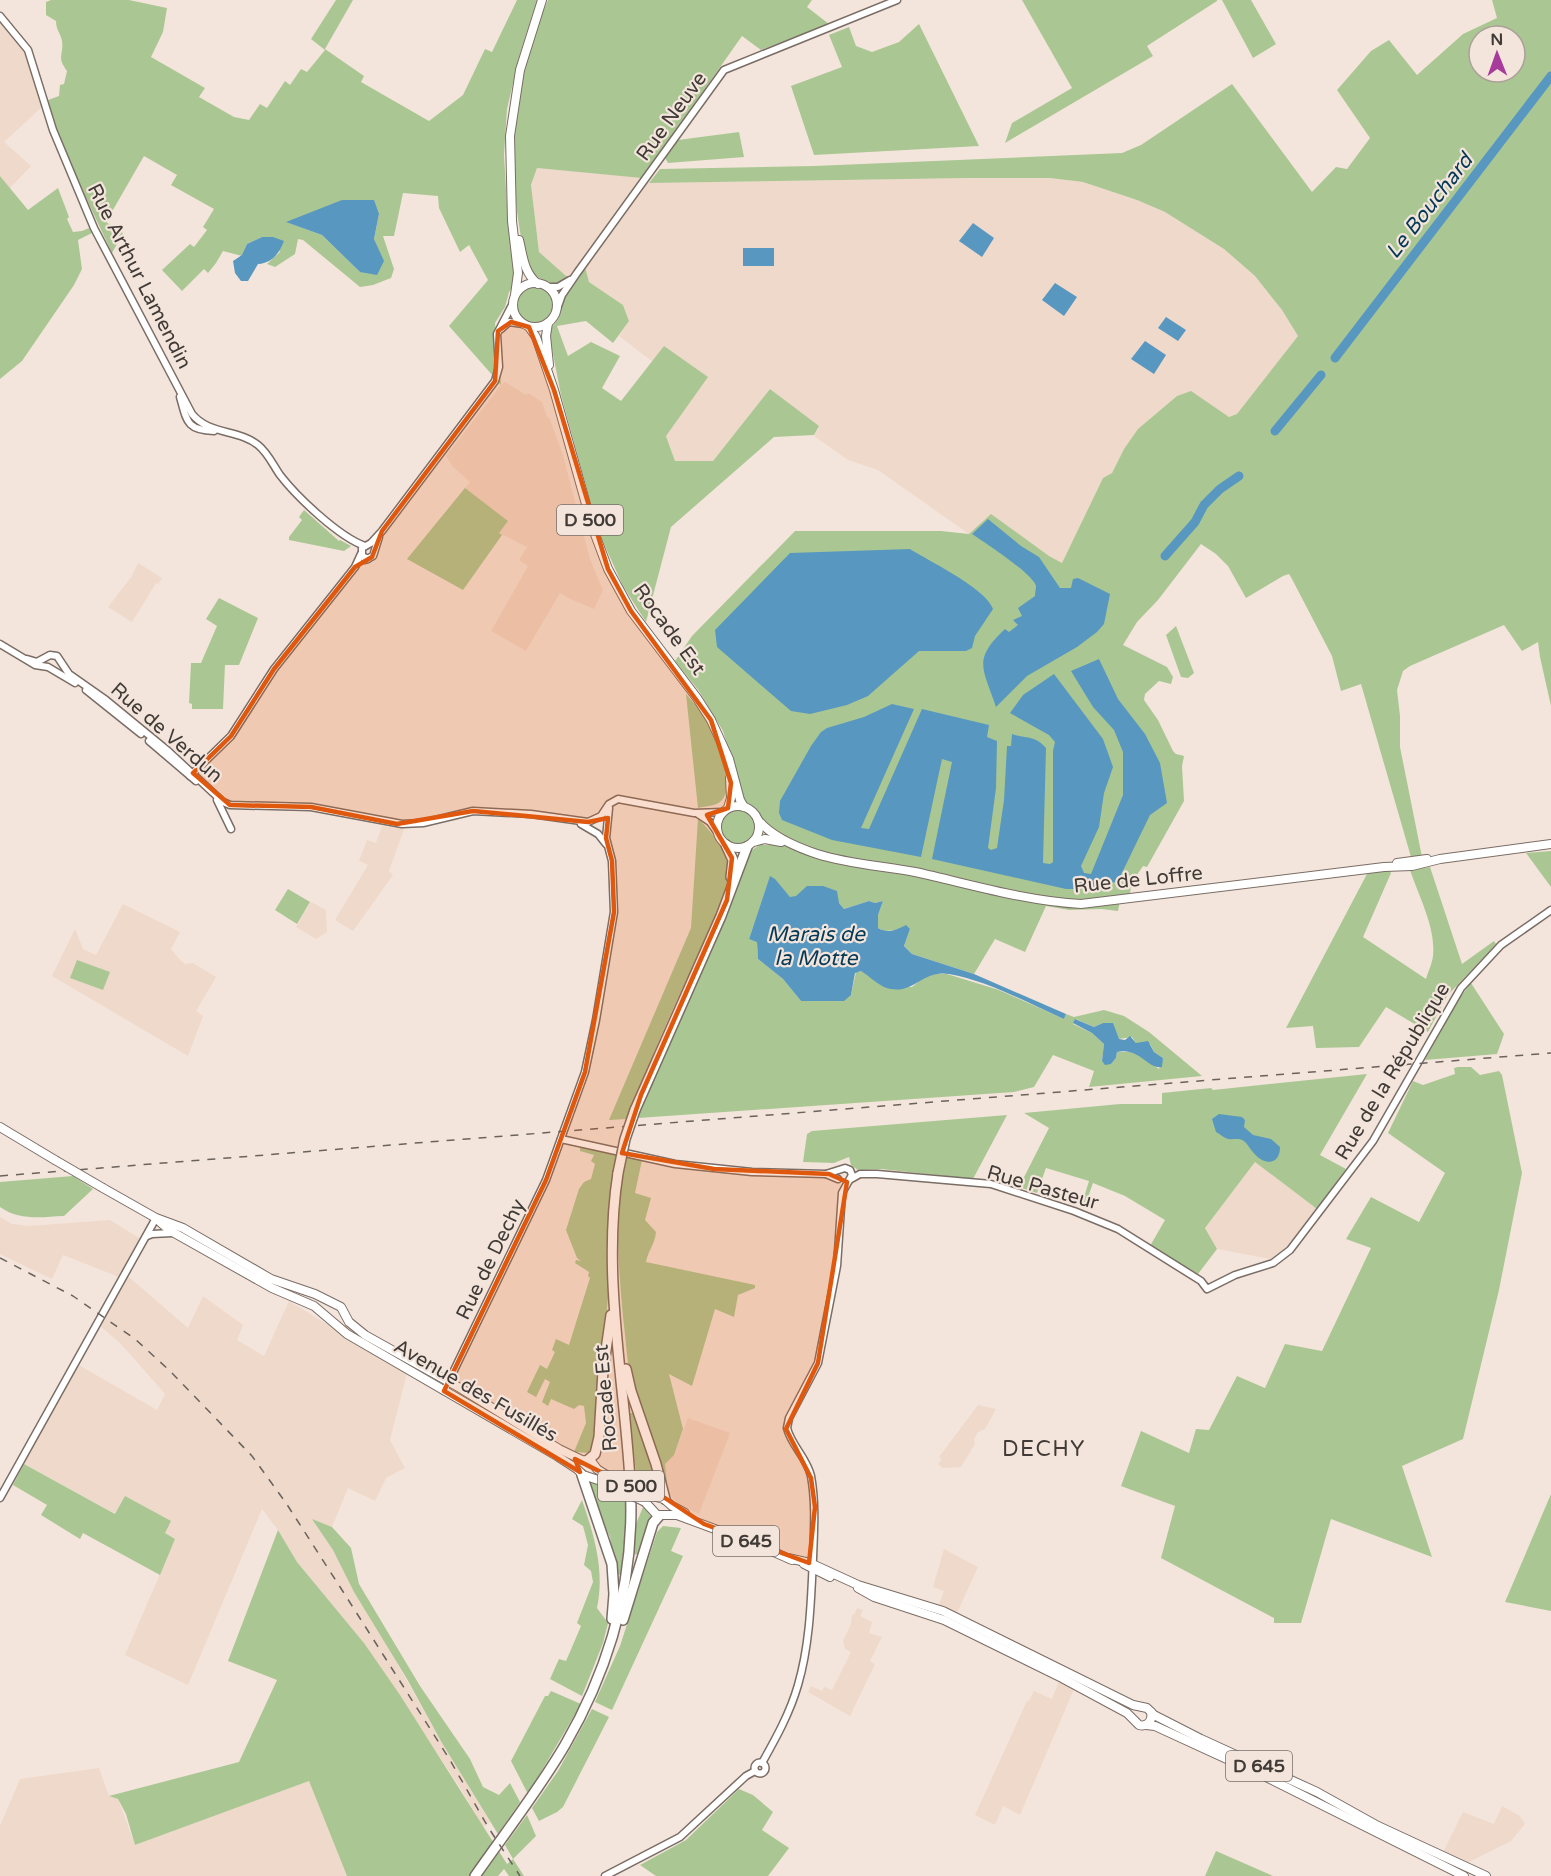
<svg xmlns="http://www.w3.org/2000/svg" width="1551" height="1876" font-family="'Varela Round',sans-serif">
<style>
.built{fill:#efd9cb}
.green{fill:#aac793;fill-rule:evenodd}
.water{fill:#5897c0}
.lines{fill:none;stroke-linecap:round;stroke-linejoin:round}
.river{stroke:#5897c0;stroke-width:9}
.minor-casing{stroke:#7a6d65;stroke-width:9}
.major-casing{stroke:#7a6d65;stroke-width:10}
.highway-casing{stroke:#7a6d65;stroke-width:12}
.minor{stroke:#fff;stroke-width:6}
.major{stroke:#fff;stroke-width:8}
.highway{stroke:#fff;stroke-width:9}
.rail{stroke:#6a625d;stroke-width:1.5;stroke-dasharray:8 8;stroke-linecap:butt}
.major-bridge-casing{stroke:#7a6d65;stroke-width:10;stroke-linecap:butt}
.highway-bridge-casing{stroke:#7a6d65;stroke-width:12;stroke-linecap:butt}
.major-bridge{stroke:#fff;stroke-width:8}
.highway-bridge{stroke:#fff;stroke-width:9}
.marked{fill:#e0580e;fill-opacity:0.2;stroke:#e0580e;stroke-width:4.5;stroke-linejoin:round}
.labels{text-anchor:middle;stroke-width:4.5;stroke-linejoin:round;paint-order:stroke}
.shield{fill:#f4e5dc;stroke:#776e68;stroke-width:1.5}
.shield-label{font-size:18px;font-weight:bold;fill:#413b37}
.street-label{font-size:20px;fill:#413b37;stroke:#f4e5dc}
.water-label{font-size:21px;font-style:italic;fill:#053a57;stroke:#f4e5dc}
.quarter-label{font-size:22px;letter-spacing:1.5px;fill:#413b37;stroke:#f4e5dc}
</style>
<rect width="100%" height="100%" fill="#f4e5dc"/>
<g class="built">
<path d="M0,19L22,45L43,106L4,142L31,166L10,188L0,176Z"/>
<path d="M537,168L640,177L649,183L968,178H1050L1083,182L1137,200L1165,212L1224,249L1255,276L1282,310L1298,336L1238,414L1230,417L1177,396L1124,449L1112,473L1103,478L1062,563L1049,556L969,534L878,470L848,460L814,436L819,427L770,389L713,461H675L666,436L664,346L653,362L619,336L629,321L623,305L589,282L585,268L574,283L539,252L531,186Z"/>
<path d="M505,382L526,395L528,393L542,402L547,417H549L563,455L590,559L603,590L594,609L568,598L560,593L526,651L491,631L528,566L519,560L527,547L499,533L508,521L465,488L470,482L453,467L446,456L501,385Z"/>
<path d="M138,563L162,578L158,584L156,583L132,622L108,607L132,576Z"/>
<path d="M382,826L404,829L389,871L393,875L353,931L335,920L368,865L359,861L367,840L376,843Z"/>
<path d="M311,902L326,910L327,932L316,939L296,927Z"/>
<path d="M123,904L180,932L171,949L180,960L185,964L193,963L216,977L196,1011L203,1016L188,1056L52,976L75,929L83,949L96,955Z"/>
<path d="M1255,1162L1317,1209L1276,1260L1217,1249L1205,1228Z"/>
<path d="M0,1217L12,1224L29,1226L110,1220L141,1239L122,1271L188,1328L203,1296L243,1325L237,1340L264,1356L289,1301L407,1373L390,1440L405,1468L386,1478L375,1501L348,1488L332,1527L313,1520L333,1550L442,1743L490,1822L483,1827L461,1789L364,1643L297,1562L278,1530L262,1509L188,1685L125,1655L175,1539L165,1533L116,1514L24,1464L77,1364L157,1410L165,1394L121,1344L99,1325L124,1279L63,1255L52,1279L0,1254Z"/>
<path d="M978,1405L996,1409L985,1429L978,1432L974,1439L975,1444L961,1467L943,1468L938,1464L942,1459L939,1457Z"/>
<path d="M688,1418L730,1433L699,1514L678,1504L668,1492L667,1483L665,1464L674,1455Z"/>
<path d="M944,1549L978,1567L956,1615L938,1607L944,1591L933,1587Z"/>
<path d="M857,1608L863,1610L860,1616L872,1622L869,1633L882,1637L870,1661L875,1664L850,1716L808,1692L811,1686L822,1691L824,1687L832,1690L851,1652L845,1649L843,1641L851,1624L852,1614L854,1615Z"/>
<path d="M1059,1681L1074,1689L1020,1815L1003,1806L995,1825L975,1815L1027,1701H1029L1034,1691L1052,1699Z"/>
<path d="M99,1768L109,1796L118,1799L135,1845L309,1781L347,1876H0V1826L20,1779Z"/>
<path d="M1502,1806L1520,1816L1525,1824L1511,1841L1465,1864L1443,1852L1463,1812L1494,1824Z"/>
</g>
<g class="green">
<path d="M51,0H129L167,8L163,32L151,57L205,88L199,97L234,117L249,120L260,104L267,108L285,81L290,85L301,69L307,72L325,50L311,39L336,0H353L325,49L364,76L361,82L429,121L463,95L485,49L492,52L517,0H537L519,57L507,109L504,155L508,222L515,272L514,286L509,292L505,307L495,323L501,385L449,326L488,280L469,245L460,252L439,208L438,196L403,193L394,236H383L394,269L391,278L373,285L360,287L303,240L298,239L295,254L275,267L267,264L280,252L273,237H262L247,244L242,256L223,251L216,263L208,273L204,269L182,291L162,270L190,244L194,247L207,230L203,227L214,209L171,185L177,175L144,156L106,222L123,233L112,253L79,183L51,114L48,100L59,96L60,85L64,84L67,71C56,56 64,56 62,41C61,34 56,30 56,21L46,15V2ZM379,214L374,239L383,261L360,272L322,235L287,222Z"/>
<path d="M548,0H812L807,7L829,24L761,50L742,36L642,178L537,168L531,185L539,252L574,283L585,267L589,282L623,305L629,321L613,343L586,321L557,326L568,356L591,342L620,356L602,388L621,401L664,346L708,377L666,436L675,461H713L770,389L819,426L814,435L774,437L671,527L646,622L623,586L599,533L561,395L550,339V329L558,320L563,299C560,294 557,287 553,284C545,279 535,279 530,269C524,256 521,239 519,225C507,153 517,67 548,0Z"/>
<path d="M1022,0H1217V1L1147,46L1153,56L1005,143L1012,123L1072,88Z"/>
<path d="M1222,0H1251L1276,44L1253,58Z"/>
<path d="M1492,0H1551V706L1540,657L1538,642L1522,651L1504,625L1410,666L1403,671L1397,690L1400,716V747L1422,857H1411L1361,684L1341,691L1332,656L1292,579L1289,574L1283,576L1246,598L1228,566L1216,554L1201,544L1158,600L1137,622L1123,645L1167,667L1173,677L1171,684L1159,681L1145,694L1144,700L1158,720L1173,751L1176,754L1184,756L1182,766L1184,801L1147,867L1143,866L1131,884L1130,895L1121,896L1118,911L1102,909L1069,910L1046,906L1025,952L995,939L974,974L912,954L904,946L910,929L884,931L878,928V915L883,901L875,903L869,901L844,909L839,903L790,897L770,877L749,939L757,941L758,959L783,979L801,1001L851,995L856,972L862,971L883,986L912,987L928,974H947L999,990L1064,1019L1066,1014L1074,1017L1104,1010L1124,1016L1149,1032L1202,1076L1089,1087L1094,1071L1053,1055L1034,1087L1014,1092L638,1118L674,1029L739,883L748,853L759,845H777L764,821L745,802L723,731L699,691L675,661L692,636L795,531H941L969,534L991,514L1049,556L1062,563L1103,478L1112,473L1124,449L1138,429L1177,396L1191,391L1229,417L1237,414L1298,336L1282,310L1255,276L1224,249L1165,212L1137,200L1083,182L1050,178H968L649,183L660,169L814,166L1122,153L1141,145L1232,84L1312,192L1336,167L1347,169L1370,138L1337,90L1371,51L1389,40L1417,75L1463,34L1497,18ZM1479,36H1515V72H1479ZM1076,1019L1094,1027L1103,1023L1119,1039L1132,1037L1136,1043L1150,1044L1154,1052L1163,1058L1159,1069L1134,1052H1117L1116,1058L1111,1064L1102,1061L1104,1044L1092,1033L1073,1024Z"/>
<path d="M919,24L979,146L814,155L791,86L842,67L829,35L849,27L856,46L872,52L899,42Z"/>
<path d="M739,132L744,157L668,163L665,158L678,140Z"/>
<path d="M0,176L28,210L58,188L69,217L67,219L73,232L82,231L89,228L92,233L78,240L82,269L74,285L22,361L0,379Z"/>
<circle cx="535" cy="305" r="18"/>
<path d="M465,488L508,521L499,533L502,535L463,590L407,559Z"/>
<path d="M304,510L339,541L340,540L351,546L344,551L289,540V537L302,520L299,517Z"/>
<path d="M219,598L258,618L239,665H225L223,709H192V704L189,703L191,663H201L217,626L206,619Z"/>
<path d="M1176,626L1194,673L1188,678L1181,677L1166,635Z"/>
<path d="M686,694C691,700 697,706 701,712C714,730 739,784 721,801C716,806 706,806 698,808Z"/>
<circle cx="738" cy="827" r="18"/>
<path d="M698,819C705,824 726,850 728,858C737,891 691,968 677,1000C659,1039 643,1079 626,1119L609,1120L691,928Z"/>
<path d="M1551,851V887L1526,853Z"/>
<path d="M1430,867L1462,964L1494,941L1496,944L1447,996L1428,1032L1386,1007L1359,1047L1316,1048L1313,1026L1286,1028L1368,872L1388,869L1391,873L1363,937L1426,979C1428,972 1432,964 1433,956C1436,928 1419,897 1410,870Z"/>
<path d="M288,889L310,902L297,924L275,910Z"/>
<path d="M77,960L110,972L103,990L70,978Z"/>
<path d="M1471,983L1504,1034L1497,1054L1425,1060L1459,999Z"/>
<path d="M1458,1067H1471L1480,1075L1499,1071L1502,1075L1522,1173L1499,1290L1463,1439L1402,1466L1432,1557L1331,1519L1301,1623H1274V1618L1161,1558L1175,1506L1121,1486L1141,1431L1189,1453L1196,1429L1209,1430L1237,1376L1265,1388L1285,1344L1322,1351L1371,1248L1346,1239L1371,1197L1419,1222L1445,1173L1388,1133L1413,1081L1423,1085L1455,1074L1454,1068Z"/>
<path d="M1367,1074L1320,1155L1346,1169L1317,1209L1255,1162L1205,1228L1217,1249L1198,1274L1150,1246L1165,1220L1125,1196L1093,1183L1084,1208L1081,1207L1089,1181L1046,1168L1037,1193L1019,1187L1049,1128L1024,1113L1120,1104H1162V1093L1211,1088L1213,1090Z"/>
<path d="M1007,1115L973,1179L881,1169L858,1170L851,1165L849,1157L834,1163L803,1162L807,1134L812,1131Z"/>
<path d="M580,1147L617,1155L611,1192L609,1288L607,1308L608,1328L596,1437L591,1453L574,1452L586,1423L584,1406L579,1405L574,1409L551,1399L548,1406L542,1402L550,1382L545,1379L536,1397L527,1392L540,1365L547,1369L555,1352L552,1350L556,1339L569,1345L590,1278L588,1276L589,1272L575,1263L576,1260L581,1261L577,1258L566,1230L579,1189L584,1182L591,1179L595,1164L591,1161L594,1155L580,1151Z"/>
<path d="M626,1157L642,1160L635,1193L651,1198L645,1220L656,1232C655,1244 648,1251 646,1262L755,1285V1288L738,1295L734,1317L715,1309L692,1386L669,1374L683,1429L674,1455L665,1464L667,1483H662C652,1451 640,1419 632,1386C627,1364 626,1340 623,1317C618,1260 614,1214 626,1157Z"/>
<path d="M73,1176L93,1189L64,1216C41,1217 20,1221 0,1207V1182Z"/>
<path d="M629,1413H636L657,1483L653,1490L643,1488L642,1474L636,1472Z"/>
<path d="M24,1464L115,1514L125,1496L171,1521L165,1533L175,1539L160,1575L83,1533L80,1539L41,1515L47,1505L13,1485Z"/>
<path d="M591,1481H593L626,1496L625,1541L622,1576L616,1573L610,1537L599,1515L590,1486Z"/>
<path d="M1551,1494V1611L1505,1602Z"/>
<path d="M582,1500C594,1535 605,1570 597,1608L608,1623L603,1643L582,1696L550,1679L559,1659L566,1661L581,1626L577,1623L593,1582L591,1571L584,1565L588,1545L583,1526L572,1519Z"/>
<path d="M643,1507L653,1518L640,1555L633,1554L636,1524Z"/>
<path d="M312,1519L332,1527L351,1548L359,1584L420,1686L470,1759L483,1787L499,1795L510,1783L520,1802L498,1834L442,1743L407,1679L354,1592L333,1550Z"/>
<path d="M663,1526L681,1528L671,1551L683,1556L612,1710L595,1702L620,1646L657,1532Z"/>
<path d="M278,1530L297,1562L364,1643L400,1695L507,1864L513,1859L505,1845L527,1815L536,1836L513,1859L524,1876H509L504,1869L498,1876H347L309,1781L135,1845L126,1814L118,1799L109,1796L239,1762L277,1680L228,1661Z"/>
<path d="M551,1691L581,1704L528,1794L511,1761L545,1696H548Z"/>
<path d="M592,1709L609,1717L563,1807L557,1812L539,1821L532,1808L558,1771Z"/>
<path d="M739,1789L753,1795L773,1812L762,1830L789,1848L768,1876H656L640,1865L686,1840Z"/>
<path d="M1216,1851L1273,1876H1205Z"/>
</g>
<g class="water">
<path d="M342,200H374L379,214L374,239L384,261L377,275L360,272L322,235L286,222Z"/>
<path d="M973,223L994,238L982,257L959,241Z"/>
<path d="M262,237H273L284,241C279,254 272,263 258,264L248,281H241L235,273L233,261L242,255L247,244Z"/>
<rect x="743" y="248" width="31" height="18"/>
<path d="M1055,283L1077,297L1064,316L1042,300Z"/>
<path d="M1166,317L1186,330L1178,341L1158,328Z"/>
<path d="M1145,341L1166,355L1154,374L1131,359Z"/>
<path d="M988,519L1021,546L1039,557L1060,588H1071L1073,579L1078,578L1110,594L1104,624L1097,632L1077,647L1027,676L996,707C983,668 972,660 1005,629L1009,632L1018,625L1013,620L1022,616L1018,608L1035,596C1035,593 1036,588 1036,586C1033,574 984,542 972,534Z"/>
<path d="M910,549C929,561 987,589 993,609L975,636L972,648L966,651H919L868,696L847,705L810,714L791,711L717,647L715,630L790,553Z"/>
<path d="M1099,659L1118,699L1145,734L1160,763L1167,803L1150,815L1118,881L1094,889H1066L932,859L952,762L942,759L921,857L832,840L782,820L779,813L780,801L811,746L821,732L827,728L864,717L892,704L914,709L861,828L869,829L922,709L989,725L987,737L997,741L996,788L988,848L991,850L997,848L1004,800L1007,746H1011L1012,734C1027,739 1035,735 1046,748L1043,863L1050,864L1053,862V751L1055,742L1049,735L1010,713L1023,695L1054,674L1103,739L1113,767L1104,793L1099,827L1081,866L1084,873L1091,874L1123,795V752L1114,730L1093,707L1071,671Z"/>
<path d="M770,876L775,879L790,897L796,896L807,886H823L837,891L839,903L844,909L869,901L875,903L883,901L878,915V928C888,934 896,930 906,925L910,929L904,946L912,954L974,974L1066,1014L1064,1019C1027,1003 989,981 949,974C921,969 913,998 884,987C876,983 869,976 861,971L855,973L851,995L844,1001H801L783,979L758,959L757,942L749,939Z"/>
<path d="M1075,1019L1094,1027L1103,1023H1113L1119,1039L1125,1040L1130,1036L1136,1043L1148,1041L1154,1052L1163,1058L1162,1067C1148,1070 1140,1047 1117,1052L1116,1058L1111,1064L1105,1065L1102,1061L1104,1044L1092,1033L1073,1023Z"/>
<path d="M1219,1114L1242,1117L1245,1120L1244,1127L1253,1135L1271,1139L1280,1147C1280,1159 1273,1165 1262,1160C1252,1155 1248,1142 1242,1140C1238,1138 1233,1140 1228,1139C1224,1138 1220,1134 1216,1132L1212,1119Z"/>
</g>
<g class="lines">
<g class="river">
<path d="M1335,358L1551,76"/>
<path d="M1275,431L1321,375"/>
<path d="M1165,556L1195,522L1204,505L1220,489L1239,476"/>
</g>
<g class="minor-casing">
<g id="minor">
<path d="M0,16L28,50L53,130L94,228L192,414C209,435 238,429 258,445C268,453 273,465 280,475C297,497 339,537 365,546"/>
<path d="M547,287H558L570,280"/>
<path d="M557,309L562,295L577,273L724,70L897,0"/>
<path d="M501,329L509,322L523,324"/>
<path d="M180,397C187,421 186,430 214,431"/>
<path d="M368,559L362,556V548L371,543L382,531L495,381L499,367L497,334L513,303"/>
<path d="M365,560L373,556L379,537"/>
<path d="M0,644L35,665L48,667L75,683"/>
<path d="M27,659L37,662L50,655L57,656L69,674L106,700L167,750L223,802L230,805L311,807L402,824L423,823L473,811L531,814L588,822L601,816L609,804L618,799L694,813L723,812"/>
<path d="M86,690L141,734"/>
<path d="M149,741L196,781"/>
<path d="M190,776L231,736L274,669L355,567L361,554"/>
<path d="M217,800L231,829"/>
<path d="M698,814L710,822L717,832"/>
<path d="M581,824L598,834L606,844"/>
<path d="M561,1139L675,1164L752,1172L826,1174L838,1179"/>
<path d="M851,1179L860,1174H877L991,1184L1074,1211L1118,1229L1201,1281L1207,1289L1235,1275L1273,1263L1290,1250L1373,1141L1461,988L1501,945L1551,910"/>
<path d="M147,1236L152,1234L172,1233"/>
<path d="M444,1391L546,1180L585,1072L596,1020L614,912L612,861L606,838L609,808"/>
<path d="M0,1498L156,1218"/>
<circle cx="760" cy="1768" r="5.5"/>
<path d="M762,1763C776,1738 790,1713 798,1685C810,1644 811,1600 813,1558C814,1530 816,1504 811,1476C807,1458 791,1445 787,1428L789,1418L818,1363L837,1266L842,1193L852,1175L850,1170L845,1168L826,1174"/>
<path d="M605,1876L680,1837L746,1776L755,1771"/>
</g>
</g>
<g class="major-casing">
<g id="major">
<path d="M519,240C523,257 524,273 538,284"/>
<circle cx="535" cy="305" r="22"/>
<path d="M515,295L518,273L512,221L510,136L520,70L542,0"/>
<path d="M548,323L546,336L549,365"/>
<path d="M529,327L536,337L554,390L593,529L608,569L631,611L697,698L711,720L729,759L740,800L744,807"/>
<circle cx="738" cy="827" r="21"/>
<path d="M728,808L731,798L730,778"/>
<path d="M758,820C772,837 796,847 817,854C848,864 883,866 915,872C970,884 1025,901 1081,904L1384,867L1412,866L1440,859L1551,844"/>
<path d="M753,842L765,839L781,842"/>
<path d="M1397,863L1427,859"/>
<path d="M0,1127L55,1160"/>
<path d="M103,1188L156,1218L183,1228L271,1279L315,1294L341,1307L349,1322L365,1335L460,1388L559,1449L582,1460L591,1461L597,1469L603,1473"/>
<path d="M159,1221L169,1230L272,1288L314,1306L347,1334L557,1456L577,1469L583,1475L604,1482"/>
<path d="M644,1494L664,1499L672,1506L685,1513"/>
<path d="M645,1502L657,1515H677L758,1545L792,1560"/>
<path d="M788,1558L810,1563L858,1585L943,1611L1133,1705L1147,1708L1154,1715L1201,1739L1317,1792L1378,1826L1486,1876"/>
<path d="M804,1564L830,1577"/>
<path d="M858,1588L874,1597L944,1620L1062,1678L1127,1713L1139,1725C1147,1727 1153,1721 1151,1712"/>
<path d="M1146,1725L1155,1726L1266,1777L1464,1876"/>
</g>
</g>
<g class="highway-casing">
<g id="highway">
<path d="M726,845L733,860L731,877"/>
<path d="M635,1110L721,916L747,847"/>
<path d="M626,1369L631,1391L656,1464L665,1499"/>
<path d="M588,1460L595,1454L599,1437L603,1371L611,1315"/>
<path d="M582,1475L612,1564L614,1594L612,1619"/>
<path d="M623,1620L653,1523L659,1516"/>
<path d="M475,1876C505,1833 538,1791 565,1745C612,1664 636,1574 630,1480C624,1378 602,1275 618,1173"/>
</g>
</g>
<use href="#minor" class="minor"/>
<use href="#major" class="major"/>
<use href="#highway" class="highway"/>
<g class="rail">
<path d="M0,1176L1551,1053"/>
<path d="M0,1258L73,1296L135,1339L169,1370L252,1456L286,1503L342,1590L450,1760L488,1827L520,1876"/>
</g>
<g class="major-bridge-casing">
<g id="major-bridge">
<path d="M55,1160L103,1188"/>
<path d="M603,1473L644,1494"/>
<path d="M604,1482L645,1502"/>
</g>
</g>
<g class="highway-bridge-casing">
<path id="highway-bridge" d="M618,1173L625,1139L635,1110"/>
</g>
<use href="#major-bridge" class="major-bridge"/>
<use href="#highway-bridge" class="highway-bridge"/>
</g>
<path class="marked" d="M511,322L529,327L554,390L608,569L631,611L711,720L731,783L728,808L707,815L732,858L727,900L641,1095L622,1153L714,1169L829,1174L847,1182L818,1363L786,1429L811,1478L815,1507L809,1563L704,1524L665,1498L648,1496L575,1459L580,1472L444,1391L546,1180L585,1072L614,912L612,861L606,838L608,818L588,822L473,811L397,824L311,807L230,805L193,773L231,736L274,669L355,567L372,557L382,531L495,381L498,331Z"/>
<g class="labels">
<g class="shield">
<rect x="557" y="505" width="66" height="30" rx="4.5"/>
<rect x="598" y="1471" width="66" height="30" rx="4.5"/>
<rect x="713" y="1526" width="66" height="30" rx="4.5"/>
<rect x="1226" y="1751" width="66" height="30" rx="4.5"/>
</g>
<g class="shield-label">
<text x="590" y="526">D 500</text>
<text x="631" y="1492">D 500</text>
<text x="746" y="1547">D 645</text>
<text x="1259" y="1772">D 645</text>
</g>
<g class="street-label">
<text transform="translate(671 116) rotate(-54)" y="7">Rue Neuve</text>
<text transform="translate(140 276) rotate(63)" y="7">Rue Arthur Lamendin</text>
<text transform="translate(670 629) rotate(54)" y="7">Rocade Est</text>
<text transform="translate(167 732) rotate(41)" y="7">Rue de Verdun</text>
<text transform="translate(1138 879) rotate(-6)" y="7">Rue de Loffre</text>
<text transform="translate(1392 1071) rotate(-59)" y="7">Rue de la République</text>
<text transform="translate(1043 1187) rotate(16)" y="7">Rue Pasteur</text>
<text transform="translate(490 1259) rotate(-64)" y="7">Rue de Dechy</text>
<text transform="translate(476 1390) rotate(30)" y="7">Avenue des Fusillés</text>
<text transform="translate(605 1398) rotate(-95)" y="7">Rocade Est</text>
</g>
<g class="water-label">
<text transform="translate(1429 206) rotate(-52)" y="7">Le Bouchard</text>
<text x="816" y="941">Marais de<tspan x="816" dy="24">la Motte</tspan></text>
</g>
<g class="quarter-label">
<text x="1044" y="1456">DECHY</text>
</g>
</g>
<g transform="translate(1497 54) rotate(359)"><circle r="28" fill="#f4e5dc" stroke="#aca19a" stroke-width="1.5"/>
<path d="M0-4.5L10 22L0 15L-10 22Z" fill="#a73b9b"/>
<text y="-9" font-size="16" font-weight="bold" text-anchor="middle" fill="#413b37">N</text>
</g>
</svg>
